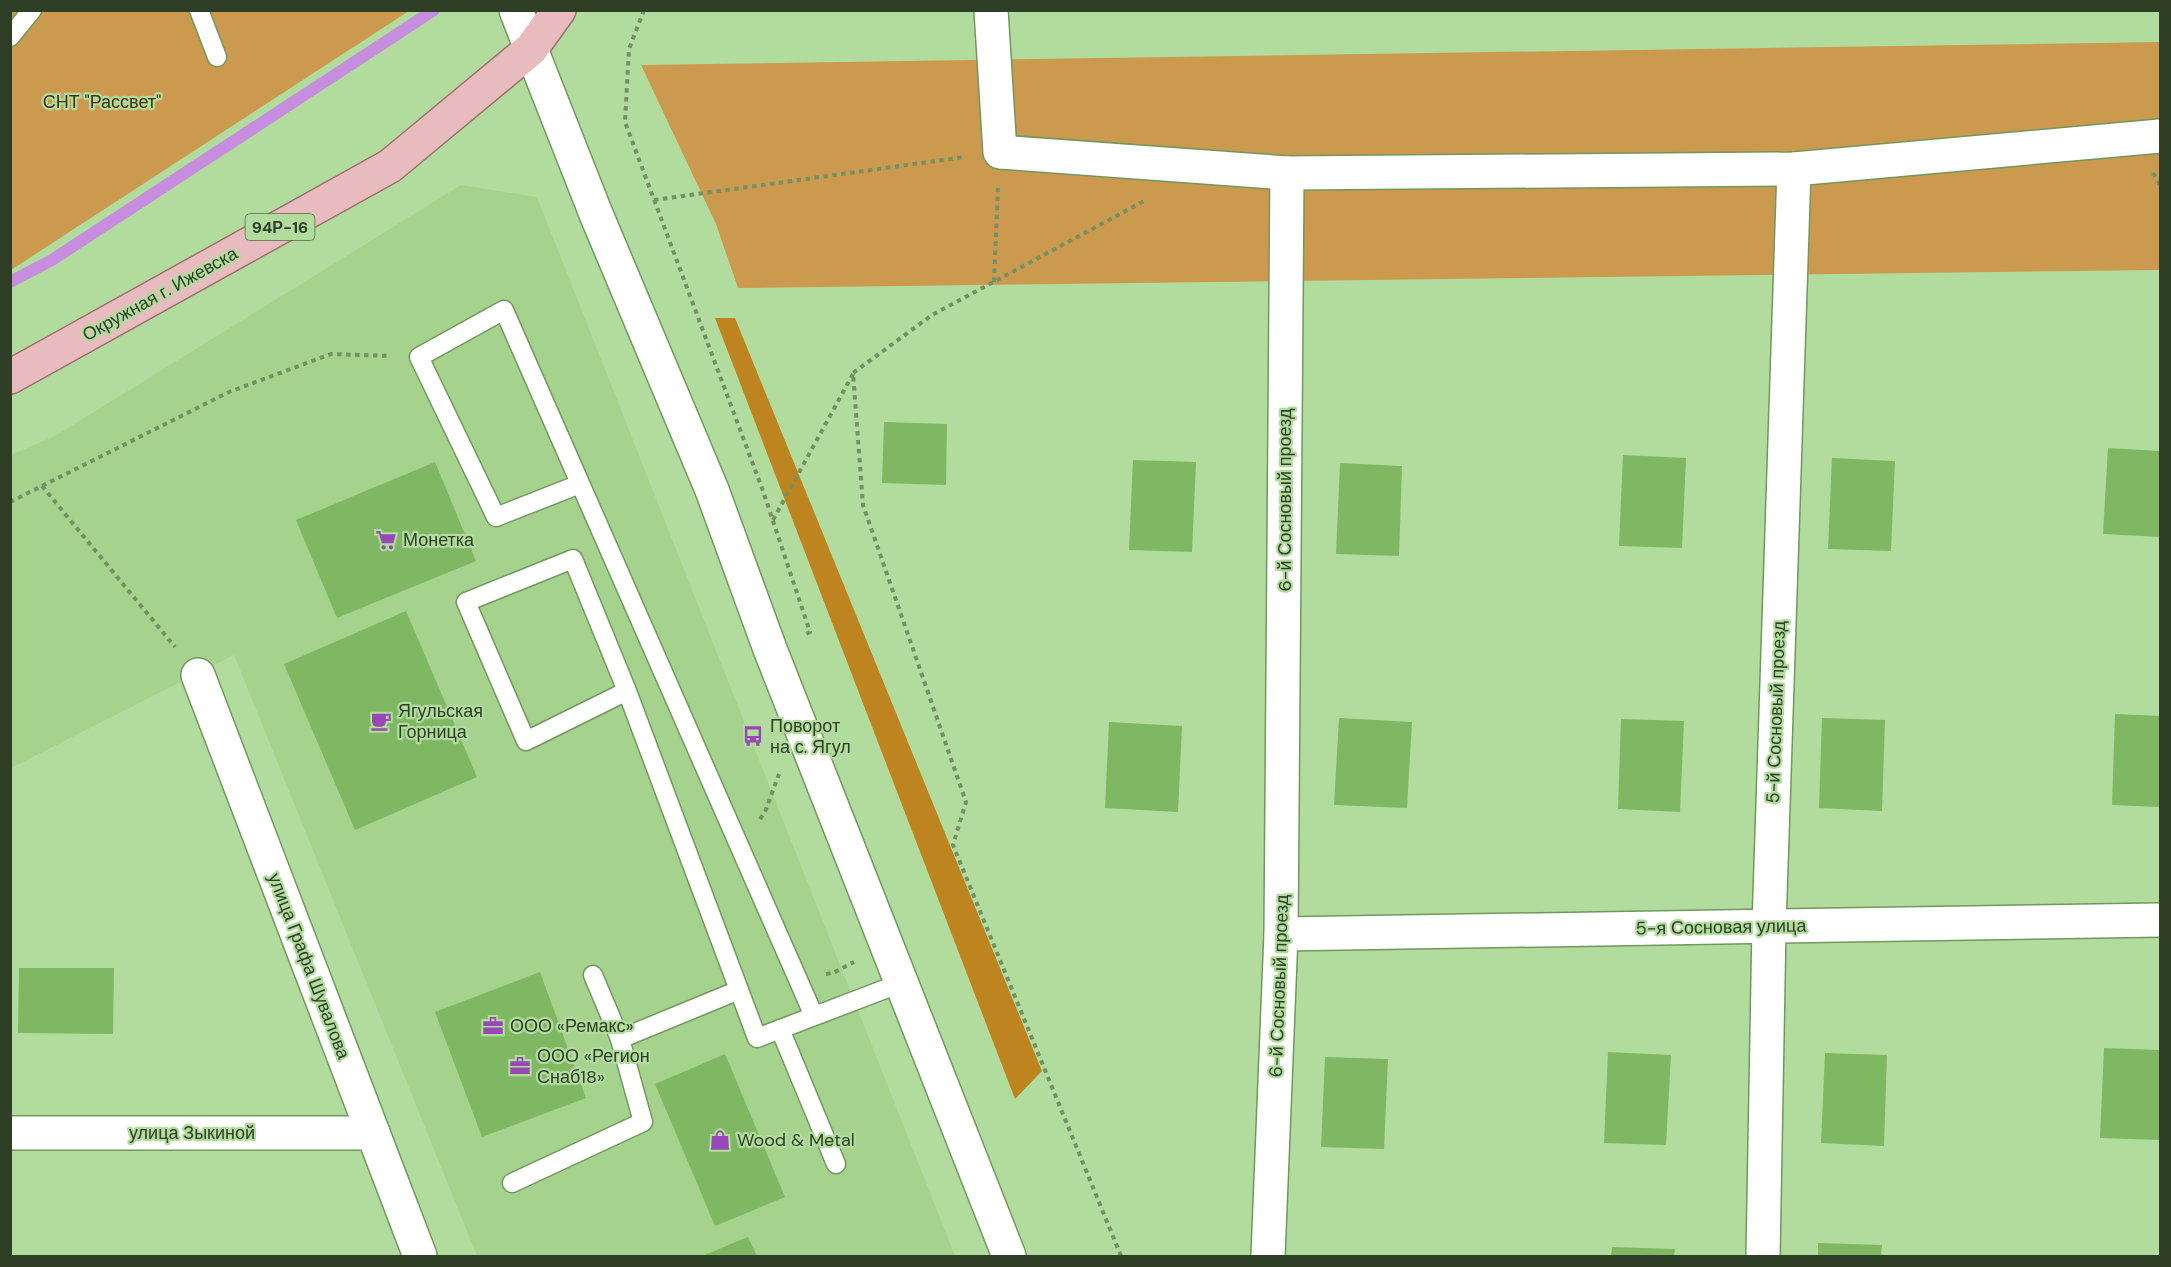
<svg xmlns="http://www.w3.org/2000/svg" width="2171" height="1267" font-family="'DM Sans',sans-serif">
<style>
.built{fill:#a5d38e}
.green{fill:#cb9a4f}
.forest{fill:#be841f}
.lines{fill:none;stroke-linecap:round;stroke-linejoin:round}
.stream{stroke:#c78edf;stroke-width:12}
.building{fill:#80b763}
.lane-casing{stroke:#71985d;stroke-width:21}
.street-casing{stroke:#71985d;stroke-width:36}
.secondary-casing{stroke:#71985d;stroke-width:36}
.primary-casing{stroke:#9d726c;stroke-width:36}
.path{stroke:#739164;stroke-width:4;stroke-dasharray:4.5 4.5;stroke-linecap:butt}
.lane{stroke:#fff;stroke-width:18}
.street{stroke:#fff;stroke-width:33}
.secondary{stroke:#fff;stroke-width:33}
.primary{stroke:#e8bbbe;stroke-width:33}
.labels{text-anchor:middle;stroke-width:4.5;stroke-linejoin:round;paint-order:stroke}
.shield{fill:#b2dc9d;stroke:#566e4a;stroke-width:1.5}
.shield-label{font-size:16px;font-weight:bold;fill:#2e3f26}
.park-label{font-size:18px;fill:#472f06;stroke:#b2dc9d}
.street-label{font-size:18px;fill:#2e3f26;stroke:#b2dc9d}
.poi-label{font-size:18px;fill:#2e3f26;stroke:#b2dc9d;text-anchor:start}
</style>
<rect width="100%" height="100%" fill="#b2dc9d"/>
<path class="built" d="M461,185L537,197L955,1256H477L234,655L11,768V455L55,436Z"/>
<g class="green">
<path d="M11,11H409L11,270Z"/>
<path d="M2160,42V270L738,288L716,224L641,65Z"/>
</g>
<path class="forest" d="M715,318H735L1042,1071L1015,1099Z"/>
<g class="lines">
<path class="stream" d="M10,282L52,260L434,10"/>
</g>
<g class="building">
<path d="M884,422L947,424L946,485L882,483Z"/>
<path d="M2108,448L2160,451V537L2103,534Z"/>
<path d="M1623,455L1686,458L1682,548L1619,546Z"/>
<path d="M1832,458L1895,461L1891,551L1828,549Z"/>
<path d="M1133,460L1196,462L1192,552L1129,550Z"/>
<path d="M435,462L476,561L337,618L296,520Z"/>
<path d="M1340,463L1402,466L1399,556L1336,554Z"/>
<path d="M406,611L477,777L355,830L284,664Z"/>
<path d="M2115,714L2160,716V807L2112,805Z"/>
<path d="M1339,718L1412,722L1407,808L1334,805Z"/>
<path d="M1822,718L1885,720L1882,811L1819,808Z"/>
<path d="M1621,719L1684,721L1680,812L1618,809Z"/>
<path d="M1109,722L1182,726L1178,812L1105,808Z"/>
<path d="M19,968H114L113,1034L18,1033Z"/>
<path d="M540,972L586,1098L482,1137L435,1012Z"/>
<path d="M2104,1048L2160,1050V1140L2100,1138Z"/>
<path d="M1608,1052L1671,1055L1666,1145L1604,1143Z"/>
<path d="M1825,1053L1887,1055L1884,1146L1821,1143Z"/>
<path d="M725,1054L785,1197L715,1226L655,1084Z"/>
<path d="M1325,1057L1388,1059L1384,1149L1321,1147Z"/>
<path d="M748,1237L757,1256H702Z"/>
<path d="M1818,1243L1882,1245L1881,1256H1818Z"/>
<path d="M1612,1247L1675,1249L1674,1256H1611Z"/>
</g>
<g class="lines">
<g class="lane-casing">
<g id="lane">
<path d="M199,10L217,57"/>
<path d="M10,37L32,10"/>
<path d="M580,484L496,517L419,357L504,310L814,1016"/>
<path d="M627,691L526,741L466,602L573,559L627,691L757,1038L901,983"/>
<path d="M593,975L620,1039"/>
<path d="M780,1029L836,1164"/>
<path d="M512,1183L643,1122L620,1039L739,990"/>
</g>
</g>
<g class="street-casing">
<g id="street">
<path d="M516,10L531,49"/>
<path d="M991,10L1000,152L1287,173L1281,934L1268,1256"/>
<path d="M1287,173L1794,169L2160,136"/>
<path d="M198,675L420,1256"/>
<path d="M1281,934L2160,920"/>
<path d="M10,1133H373"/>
<path d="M1763,1256L1769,926L1794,169"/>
</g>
</g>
<g class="secondary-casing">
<path id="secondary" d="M531,49L596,214L712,490L770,649L1009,1256"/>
</g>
<g class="primary-casing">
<path id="primary" d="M10,377L390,166L531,49L559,10"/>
</g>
<g class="path">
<path d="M644,10L629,49L625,122L763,491L810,632L804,635"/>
<path d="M2153,173L2160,185"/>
<path d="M654,200L965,157"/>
<path d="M994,282L998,188"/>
<path d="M42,486L175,647"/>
<path d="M10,502L229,392L331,354L391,356"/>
<path d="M773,520L853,374"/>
<path d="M760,819L765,812L779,774"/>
<path d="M826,974L833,973L854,962"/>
<path d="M1121,1256L953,845L966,802L863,505L853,373L932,315L1146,200"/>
</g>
<use href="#lane" class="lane"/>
<use href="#street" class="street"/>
<use href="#secondary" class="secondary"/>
<use href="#primary" class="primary"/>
</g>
<defs>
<g id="supermarket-bare" transform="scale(1.62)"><path d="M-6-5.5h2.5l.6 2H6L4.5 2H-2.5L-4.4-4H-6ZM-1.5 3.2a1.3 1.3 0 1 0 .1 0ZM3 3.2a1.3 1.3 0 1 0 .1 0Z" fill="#9847b7" stroke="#b2dc9d" stroke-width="2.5" paint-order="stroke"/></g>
<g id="cafe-bare" transform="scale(1.62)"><path d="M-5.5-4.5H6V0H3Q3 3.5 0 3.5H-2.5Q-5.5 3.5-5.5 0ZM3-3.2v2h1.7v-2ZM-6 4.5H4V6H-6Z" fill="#9847b7" stroke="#b2dc9d" stroke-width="2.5" paint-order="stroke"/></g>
<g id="bus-bare" transform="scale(1.62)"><path d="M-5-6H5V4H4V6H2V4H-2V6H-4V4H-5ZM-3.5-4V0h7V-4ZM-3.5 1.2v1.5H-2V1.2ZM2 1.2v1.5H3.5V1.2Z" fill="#9847b7" stroke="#b2dc9d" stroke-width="2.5" paint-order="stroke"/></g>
<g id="office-bare" transform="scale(1.62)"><path d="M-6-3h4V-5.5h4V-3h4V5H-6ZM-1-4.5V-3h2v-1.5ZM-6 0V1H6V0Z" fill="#9847b7" stroke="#b2dc9d" stroke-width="2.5" paint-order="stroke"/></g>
<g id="shop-bare" transform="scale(1.62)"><path d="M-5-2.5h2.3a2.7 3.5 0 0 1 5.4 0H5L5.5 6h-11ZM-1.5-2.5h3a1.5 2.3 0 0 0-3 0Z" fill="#9847b7" stroke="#b2dc9d" stroke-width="2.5" paint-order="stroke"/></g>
</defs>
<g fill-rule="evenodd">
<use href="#supermarket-bare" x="386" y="540"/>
<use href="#cafe-bare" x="381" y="721"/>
<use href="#bus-bare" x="753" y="736"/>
<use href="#office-bare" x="493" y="1026"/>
<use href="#office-bare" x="520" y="1066"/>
<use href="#shop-bare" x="720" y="1140"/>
</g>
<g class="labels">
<rect class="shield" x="245.5" y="214" width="69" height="26" rx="4.5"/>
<g class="shield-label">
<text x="280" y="233">94Р-16</text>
</g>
<g class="park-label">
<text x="102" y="108">СНТ "Рассвет"</text>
</g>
<g class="street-label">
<text transform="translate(160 294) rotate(-29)" y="6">Окружная г. Ижевска</text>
<text transform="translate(1285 500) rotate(-90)" y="6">6-й Сосновый проезд</text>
<text transform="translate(1776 712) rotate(-88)" y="6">5-й Сосновый проезд</text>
<text transform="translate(1721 927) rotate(-1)" y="6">5-я Сосновая улица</text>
<text transform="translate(309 966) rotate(69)" y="6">улица Графа Шувалова</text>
<text transform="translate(1279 986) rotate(-88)" y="6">6-й Сосновый проезд</text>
<text x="192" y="1139">улица Зыкиной</text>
</g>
<g class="poi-label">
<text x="403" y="546">Монетка</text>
<text x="398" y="717">Ягульская<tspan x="398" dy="21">Горница</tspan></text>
<text x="770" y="732">Поворот<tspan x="770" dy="21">на с. Ягул</tspan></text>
<text x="510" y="1032">ООО «Ремакс»</text>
<text x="537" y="1062">ООО «Регион<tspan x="537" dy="21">Снаб18»</tspan></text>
<text x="737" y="1146">Wood &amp; Metal</text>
</g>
</g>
<rect width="2171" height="1267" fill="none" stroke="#2e3f26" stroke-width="24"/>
</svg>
